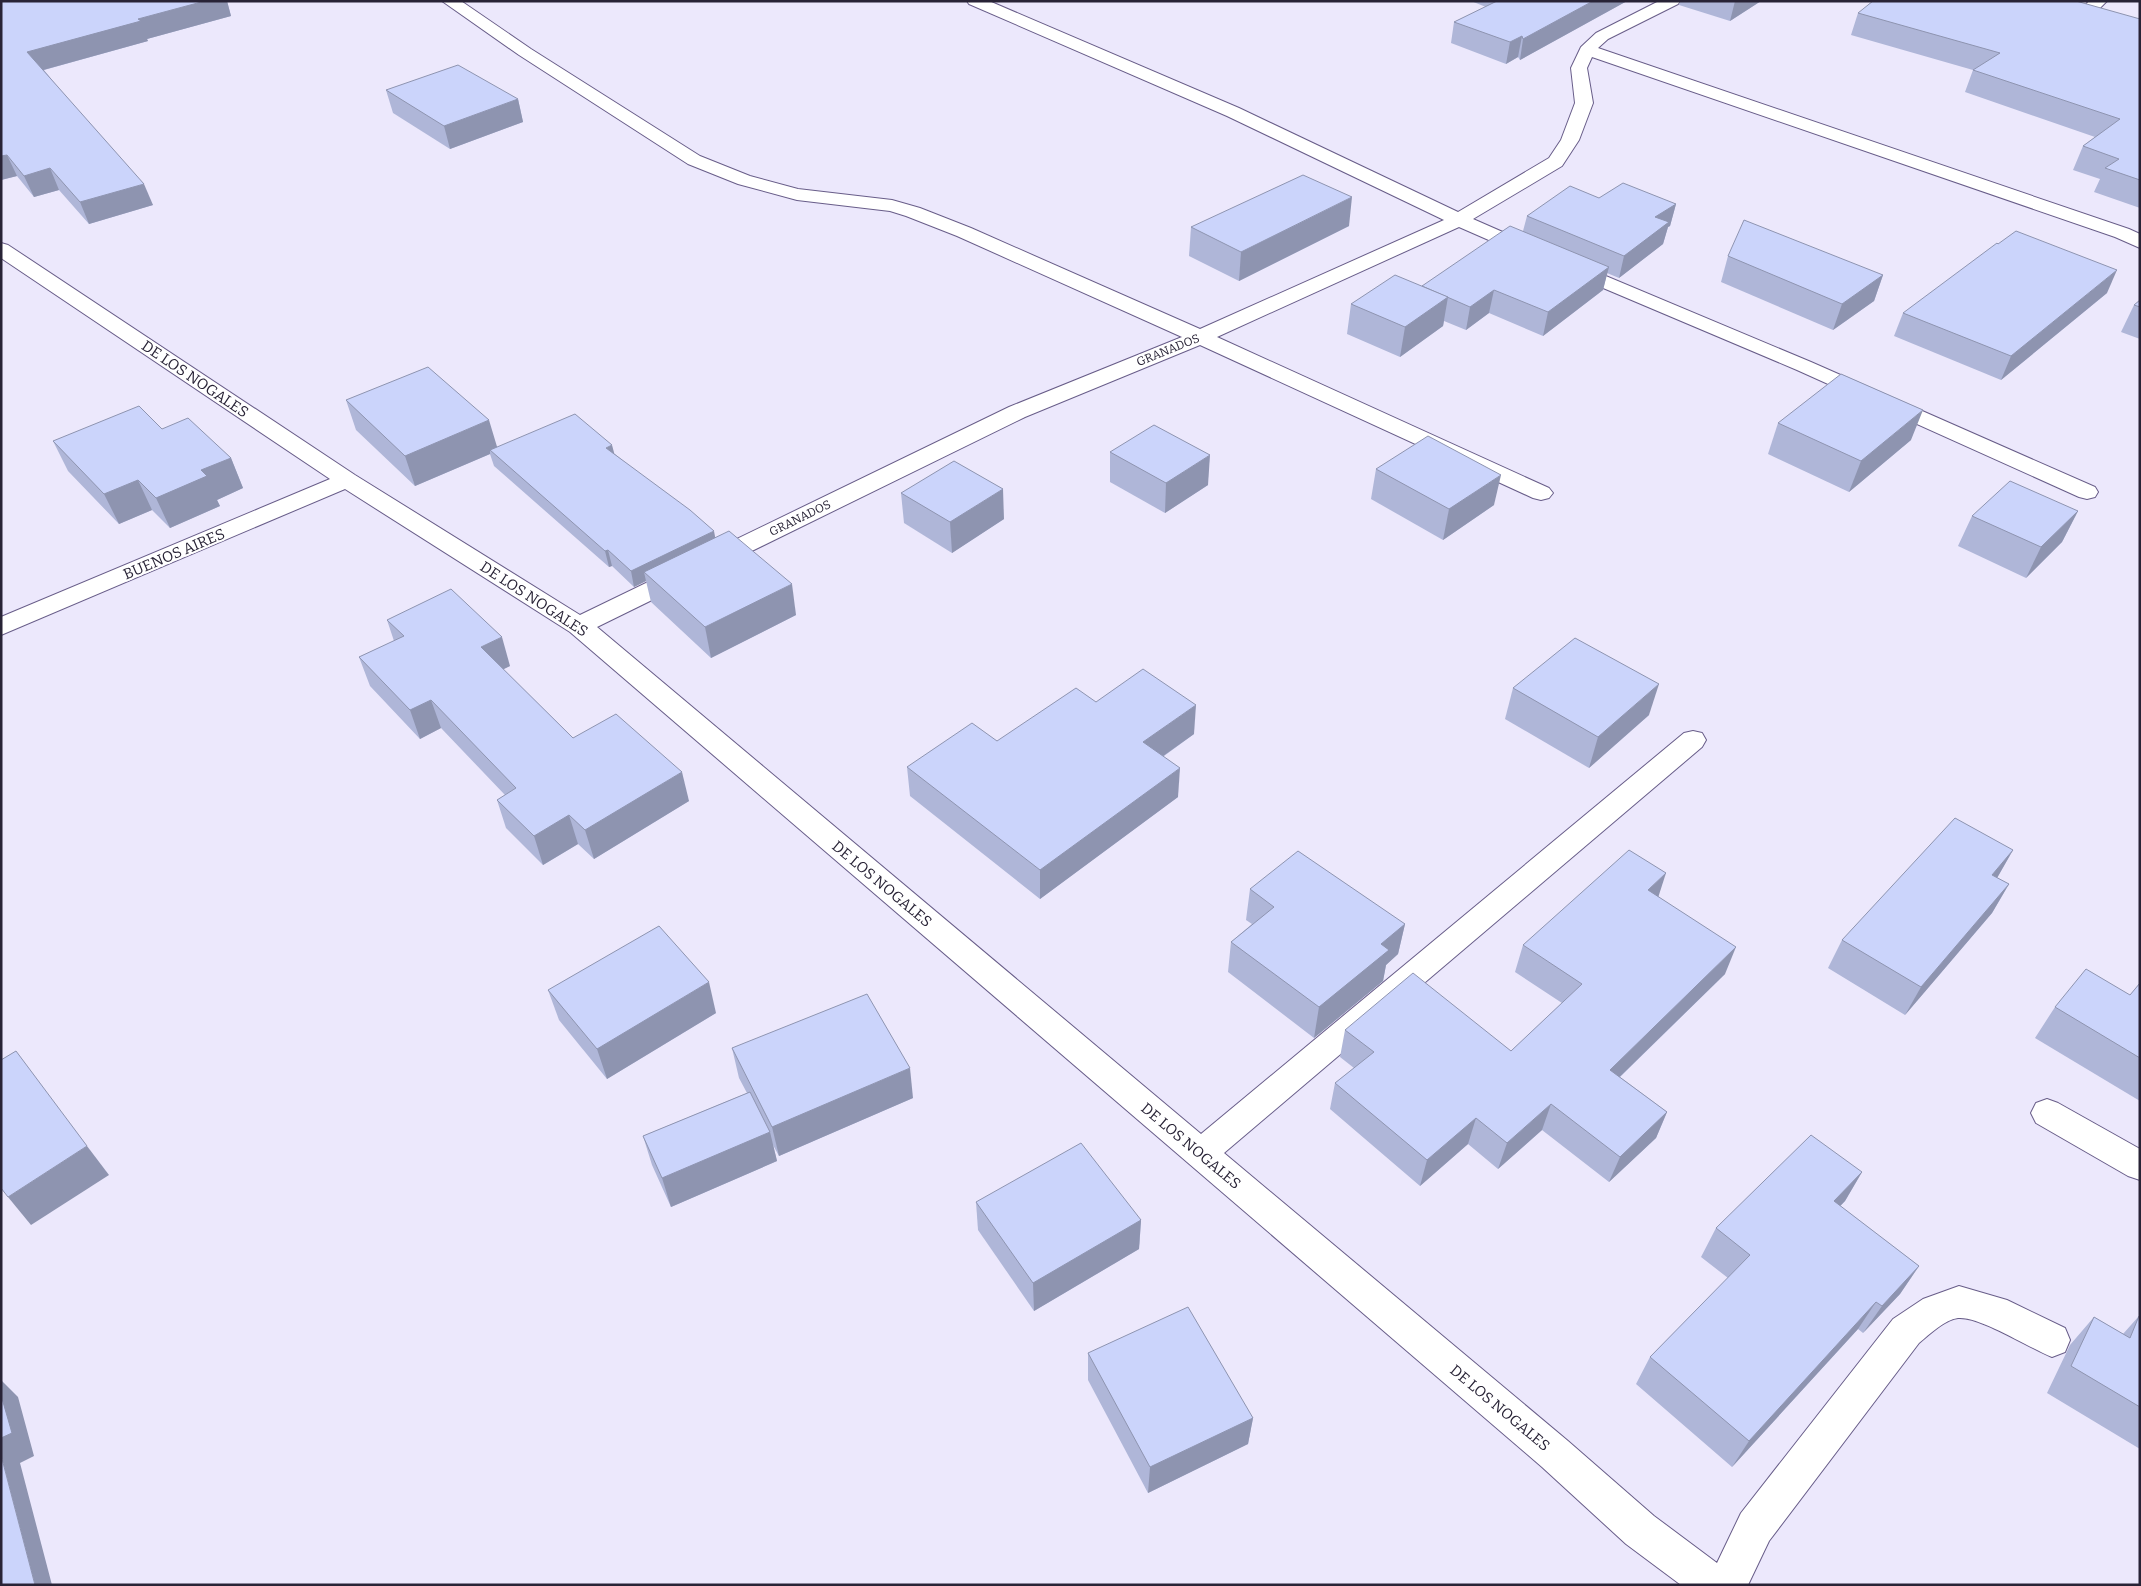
<svg xmlns="http://www.w3.org/2000/svg" width="2141" height="1586" font-family="Bitter,serif">
<style>
.lines{fill:none;stroke-linecap:round;stroke-linejoin:round}
.minor-casing{stroke:#685d89;stroke-width:2}
.minor{fill:#fff;fill-rule:evenodd}
.wall{fill:#afb6d8}
.shaded-wall{fill:#8e94b0}
.building{fill:#cbd4fb;stroke:#8e94b0}
.labels{text-anchor:middle;stroke-width:4;stroke-linejoin:round;paint-order:stroke}
.far-street-label{font-size:12px;fill:#282336;stroke:#fff}
.street-label{font-size:15px;fill:#282336;stroke:#fff}
</style>
<rect width="100%" height="100%" fill="#ece8fc"/>
<g class="lines">
<g class="minor-casing">
<g id="minor">
<path d="M442,1H461L531,49L700,156L750,176L798,189L892,200L920,208L971,228L1200,329L1444,220L1227,116L969,4L967,1H989L1239,108L1458,212L1549,158L1561,140L1575,103L1571,68L1581,47L1596,33L1659,1H1680L1678,4L1608,39L1598,48L2129,229L2140,234V248L2115,237L1592,57L1587,68L1593,103L1579,140L1562,166L1473,219L1537,247L1540,251L1537,255L1530,257L1523,255L1459,227L1217,337L1549,488L1553,493L1549,498L1541,500L1533,498L1200,345L1025,417L597,627L1201,1134L1684,733L1693,731L1702,733L1706,740L1702,747L1224,1153L1568,1441L1654,1516L1717,1563L1741,1513L1893,1319L1923,1299L1959,1286L2007,1300L2065,1328L2070,1340L2065,1352L2052,1357C2029,1348 1980,1316 1958,1318C1944,1320 1930,1334 1919,1343L1769,1541L1748,1585H1681L1626,1544L1542,1467L570,632L345,489L1,635V617L330,479L1,258V243L8,245L355,475L580,615L1009,407L1182,337L957,236L906,216L890,211L797,200L738,184L688,164L519,55Z"/>
<path d="M2089,1H2107L2095,13H2083L2081,10Z"/>
<path d="M1570,261L1811,362L2095,487L2098,492L2095,497L2087,499L2079,497L1797,370L1563,271L1560,267L1563,263Z"/>
<path d="M2047,1099L2058,1103L2140,1149V1180L2128,1176L2036,1123L2031,1113L2036,1103Z"/>
</g>
</g>
<use href="#minor" class="minor"/>
</g>
<g class="wall">
<path d="M1,1H227L231,16L147,39L148,41L44,70L153,205L89,224L59,190L34,197L17,176L1,180Z"/>
<path d="M1471,1H1627L1520,60L1518,57L1506,64L1451,43L1454,22L1486,7Z"/>
<path d="M1680,1H1761L1730,21L1679,5Z"/>
<path d="M1858,13L2140,19V208L2094,192L2100,179L2073,170L2083,146L2095,137L1965,92L1973,70L1851,35Z"/>
<path d="M386,90L518,99L523,122L450,149L393,113Z"/>
<path d="M1599,198L1676,204L1670,226L1668,227L1663,244L1619,278L1607,273L1603,290L1543,336L1489,313L1466,330L1444,321L1443,326L1400,357L1347,334L1351,304L1422,286L1523,231L1527,216Z"/>
<path d="M1349,226L1239,281L1189,256L1191,227Z"/>
<path d="M1728,256L1883,275L1874,301L1833,330L1721,282Z"/>
<path d="M2107,293L2001,380L1894,336L1903,313Z"/>
<path d="M2140,300V339L2121,332L2134,305Z"/>
<path d="M346,400L497,447L615,454L715,538L796,615L711,658L651,602L646,581L634,587L612,566L609,567L494,466L490,454L415,486L356,430Z"/>
<path d="M1778,423L1911,440L1849,492L1768,454Z"/>
<path d="M162,429L231,458L243,488L217,500L220,506L170,528L152,510L119,524L68,471L53,441Z"/>
<path d="M1110,452L1208,485L1165,513L1110,482Z"/>
<path d="M1376,469L1494,505L1443,540L1371,499Z"/>
<path d="M901,493L1004,519L952,553L904,523Z"/>
<path d="M2078,511L2062,542L2026,578L1958,546L1972,516Z"/>
<path d="M387,620L510,666L503,669L573,738L689,801L594,859L578,844L543,865L506,828L497,800L505,795L441,728L420,739L370,686L359,657L394,641Z"/>
<path d="M1513,688L1649,715L1589,768L1505,719Z"/>
<path d="M1096,702L1194,734L1164,756L1178,797L1040,899L910,796L907,767L997,741Z"/>
<path d="M2013,850L1997,878L2009,884L1992,913L1905,1015L1828,968L1842,940Z"/>
<path d="M1250,889L1405,924L1398,954L1386,965L1383,981L1314,1038L1228,972L1231,942L1252,924L1246,920Z"/>
<path d="M1658,896L1725,974L1620,1077L1667,1112L1656,1138L1609,1182L1542,1130L1498,1169L1468,1144L1420,1186L1330,1109L1335,1083L1354,1068L1340,1057L1345,1030L1511,1051L1562,1003L1515,972L1523,945Z"/>
<path d="M2140,983V1101L2035,1038L2055,1007L2130,995Z"/>
<path d="M548,990L716,1013L607,1079L559,1020Z"/>
<path d="M732,1048L913,1098L779,1156L773,1145L777,1161L671,1207L652,1165L643,1136L747,1093L739,1078Z"/>
<path d="M1862,1172L1845,1201L1840,1206L1919,1266L1900,1294L1863,1333L1858,1329L1732,1467L1636,1384L1650,1357L1728,1278L1701,1257L1716,1228Z"/>
<path d="M976,1202L1141,1220L1139,1249L1034,1311L978,1230Z"/>
<path d="M2139,1316H2140V1449L2047,1393L2070,1345L2094,1317L2123,1334Z"/>
<path d="M1088,1353L1253,1418L1248,1444L1148,1493L1088,1380Z"/>
</g>
<g class="shaded-wall">
<path d="M205,1H227L231,16L147,39L148,41L36,72L27,52L138,19Z"/>
<path d="M1593,1H1627L1520,60L1523,39Z"/>
<path d="M1735,1H1761L1730,21Z"/>
<path d="M1522,36L1518,57L1506,64L1510,42Z"/>
<path d="M518,99L523,122L450,149L444,126Z"/>
<path d="M7,155L17,176L1,180V156Z"/>
<path d="M50,168L59,190L34,197L24,176Z"/>
<path d="M144,184L153,205L89,224L80,202Z"/>
<path d="M1352,197L1349,226L1239,281L1241,252Z"/>
<path d="M1676,204L1670,226L1668,227L1663,244L1619,278L1624,256L1655,217Z"/>
<path d="M1609,267L1603,290L1543,336L1548,312Z"/>
<path d="M2117,270L2107,293L2001,380L2011,356Z"/>
<path d="M1883,275L1874,301L1833,330L1842,304Z"/>
<path d="M1494,290L1489,313L1466,330L1470,307Z"/>
<path d="M1448,297L1443,326L1400,357L1405,327Z"/>
<path d="M1923,410L1911,440L1849,492L1861,461Z"/>
<path d="M489,420L498,450H490V454L415,486L405,456Z"/>
<path d="M612,445L616,460L606,448Z"/>
<path d="M1210,455L1208,485L1165,513L1166,483Z"/>
<path d="M231,458L243,488L217,500L220,506L170,528L156,498L201,470Z"/>
<path d="M1501,475L1494,505L1443,540L1449,509Z"/>
<path d="M138,480L152,510L119,524L104,494Z"/>
<path d="M1003,489L1004,519L952,553L950,522Z"/>
<path d="M2078,511L2062,542L2026,578L2041,547Z"/>
<path d="M714,531L717,547L644,572L646,581L634,587L631,571Z"/>
<path d="M608,550L612,566L609,567L605,551Z"/>
<path d="M792,584L796,615L711,658L705,627Z"/>
<path d="M502,637L510,666L490,676L481,647Z"/>
<path d="M1659,684L1649,715L1589,768L1598,737Z"/>
<path d="M431,700L441,728L420,739L410,710Z"/>
<path d="M1196,705L1194,734L1142,771L1143,742Z"/>
<path d="M1180,768L1178,797L1040,899V870Z"/>
<path d="M682,772L689,801L594,859L585,830Z"/>
<path d="M569,815L578,844L543,865L534,836Z"/>
<path d="M2013,850L1997,878L1992,875Z"/>
<path d="M1666,873L1657,901L1648,890Z"/>
<path d="M2009,884L1992,913L1905,1015L1921,987Z"/>
<path d="M1405,924L1398,954L1386,965L1383,981L1314,1038L1319,1007L1381,944Z"/>
<path d="M1736,947L1725,974L1600,1096L1610,1070Z"/>
<path d="M709,982L716,1013L607,1079L597,1049Z"/>
<path d="M910,1068L913,1098L779,1156L772,1127Z"/>
<path d="M1551,1104L1542,1130L1498,1169L1507,1143Z"/>
<path d="M1667,1112L1656,1138L1609,1182L1620,1157Z"/>
<path d="M1476,1118L1468,1144L1420,1186L1427,1160Z"/>
<path d="M770,1132L777,1161L671,1207L662,1178Z"/>
<path d="M87,1146L109,1175L31,1225L8,1197Z"/>
<path d="M1862,1172L1845,1201L1817,1230L1834,1201Z"/>
<path d="M1141,1220L1139,1249L1034,1311L1033,1283Z"/>
<path d="M1919,1266L1900,1294L1863,1333L1882,1306Z"/>
<path d="M1876,1302L1858,1329L1732,1467L1749,1441Z"/>
<path d="M1,1380L18,1397L34,1456L20,1463L52,1585H35L1,1455Z"/>
<path d="M1253,1418L1248,1444L1148,1493L1150,1467Z"/>
</g>
<g class="building">
<path d="M1,1H205L138,19L141,21L27,52L144,184L80,202L50,168L24,176L7,155L1,156Z"/>
<path d="M1497,1H1593L1523,39L1522,36L1510,42L1454,22Z"/>
<path d="M1873,1H2076L2140,19V180L2105,168L2119,159L2083,146L2120,119L1973,70L2000,53L1858,13Z"/>
<path d="M458,65L518,99L444,126L386,90Z"/>
<path d="M1303,175L1352,197L1241,252L1191,227Z"/>
<path d="M1623,183L1676,204L1655,217L1669,222L1624,256L1527,216L1570,186L1599,198Z"/>
<path d="M1744,220L1883,275L1842,304L1728,256Z"/>
<path d="M1510,226L1609,267L1548,312L1494,290L1470,307L1422,286Z"/>
<path d="M2016,231L2117,270L2011,356L1903,313L1997,243L1998,244Z"/>
<path d="M1395,275L1448,297L1405,327L1351,304Z"/>
<path d="M2140,300V307L2134,305Z"/>
<path d="M428,367L489,420L405,456L346,400Z"/>
<path d="M1841,374L1923,410L1861,461L1778,423Z"/>
<path d="M139,406L162,429L188,418L231,458L201,470L207,476L156,498L138,480L104,494L53,441Z"/>
<path d="M575,414L612,445L606,448L690,510L714,531L631,571L608,550L605,551L490,450Z"/>
<path d="M1154,425L1210,455L1166,483L1110,452Z"/>
<path d="M1428,436L1501,475L1449,509L1376,469Z"/>
<path d="M954,461L1003,489L950,522L901,493Z"/>
<path d="M2010,481L2078,511L2041,547L1972,516Z"/>
<path d="M729,531L792,584L705,627L644,572Z"/>
<path d="M451,589L502,637L481,647L573,738L616,714L682,772L585,830L569,815L534,836L497,800L516,788L431,700L410,710L359,657L404,636L387,620Z"/>
<path d="M1575,638L1659,684L1598,737L1513,688Z"/>
<path d="M1143,669L1196,705L1143,742L1180,768L1040,870L907,767L972,723L997,741L1076,688L1096,702Z"/>
<path d="M1955,818L2013,850L1992,875L2009,884L1921,987L1842,940Z"/>
<path d="M1629,850L1666,873L1648,890L1736,947L1610,1070L1667,1112L1620,1157L1551,1104L1507,1143L1476,1118L1427,1160L1335,1083L1374,1052L1345,1030L1413,973L1511,1051L1582,984L1523,945Z"/>
<path d="M1298,851L1405,924L1381,944L1389,950L1319,1007L1231,942L1274,907L1250,889Z"/>
<path d="M659,926L709,982L597,1049L548,990Z"/>
<path d="M2086,969L2130,995L2140,983V1058L2055,1007Z"/>
<path d="M867,994L910,1068L772,1127L732,1048Z"/>
<path d="M16,1051L87,1146L8,1197L1,1188V1060Z"/>
<path d="M750,1092L770,1132L662,1178L643,1136Z"/>
<path d="M1811,1135L1862,1172L1834,1201L1919,1266L1882,1306L1876,1302L1749,1441L1650,1357L1750,1255L1716,1228Z"/>
<path d="M1081,1143L1141,1220L1033,1283L976,1202Z"/>
<path d="M1188,1307L1253,1418L1150,1467L1088,1353Z"/>
<path d="M2139,1316H2140V1407L2071,1366L2094,1317L2130,1338Z"/>
<path d="M1,1395L12,1433L1,1438Z"/>
<path d="M1,1455L35,1585H1Z"/>
</g>
<g class="labels">
<g class="far-street-label">
<text transform="translate(1168 350) rotate(-22)" y="4">GRANADOS</text>
<text transform="translate(800 518) rotate(-26)" y="4">GRANADOS</text>
</g>
<g class="street-label">
<text transform="translate(195 379) rotate(34)" y="5">DE LOS NOGALES</text>
<text transform="translate(174 554) rotate(-23)" y="5">BUENOS AIRES</text>
<text transform="translate(534 599) rotate(33)" y="5">DE LOS NOGALES</text>
<text transform="translate(882 884) rotate(40)" y="5">DE LOS NOGALES</text>
<text transform="translate(1191 1146) rotate(40)" y="5">DE LOS NOGALES</text>
<text transform="translate(1500 1408) rotate(40)" y="5">DE LOS NOGALES</text>
</g>
</g>
<rect width="2141" height="1586" fill="none" stroke="#282336" stroke-width="5"/>
</svg>
